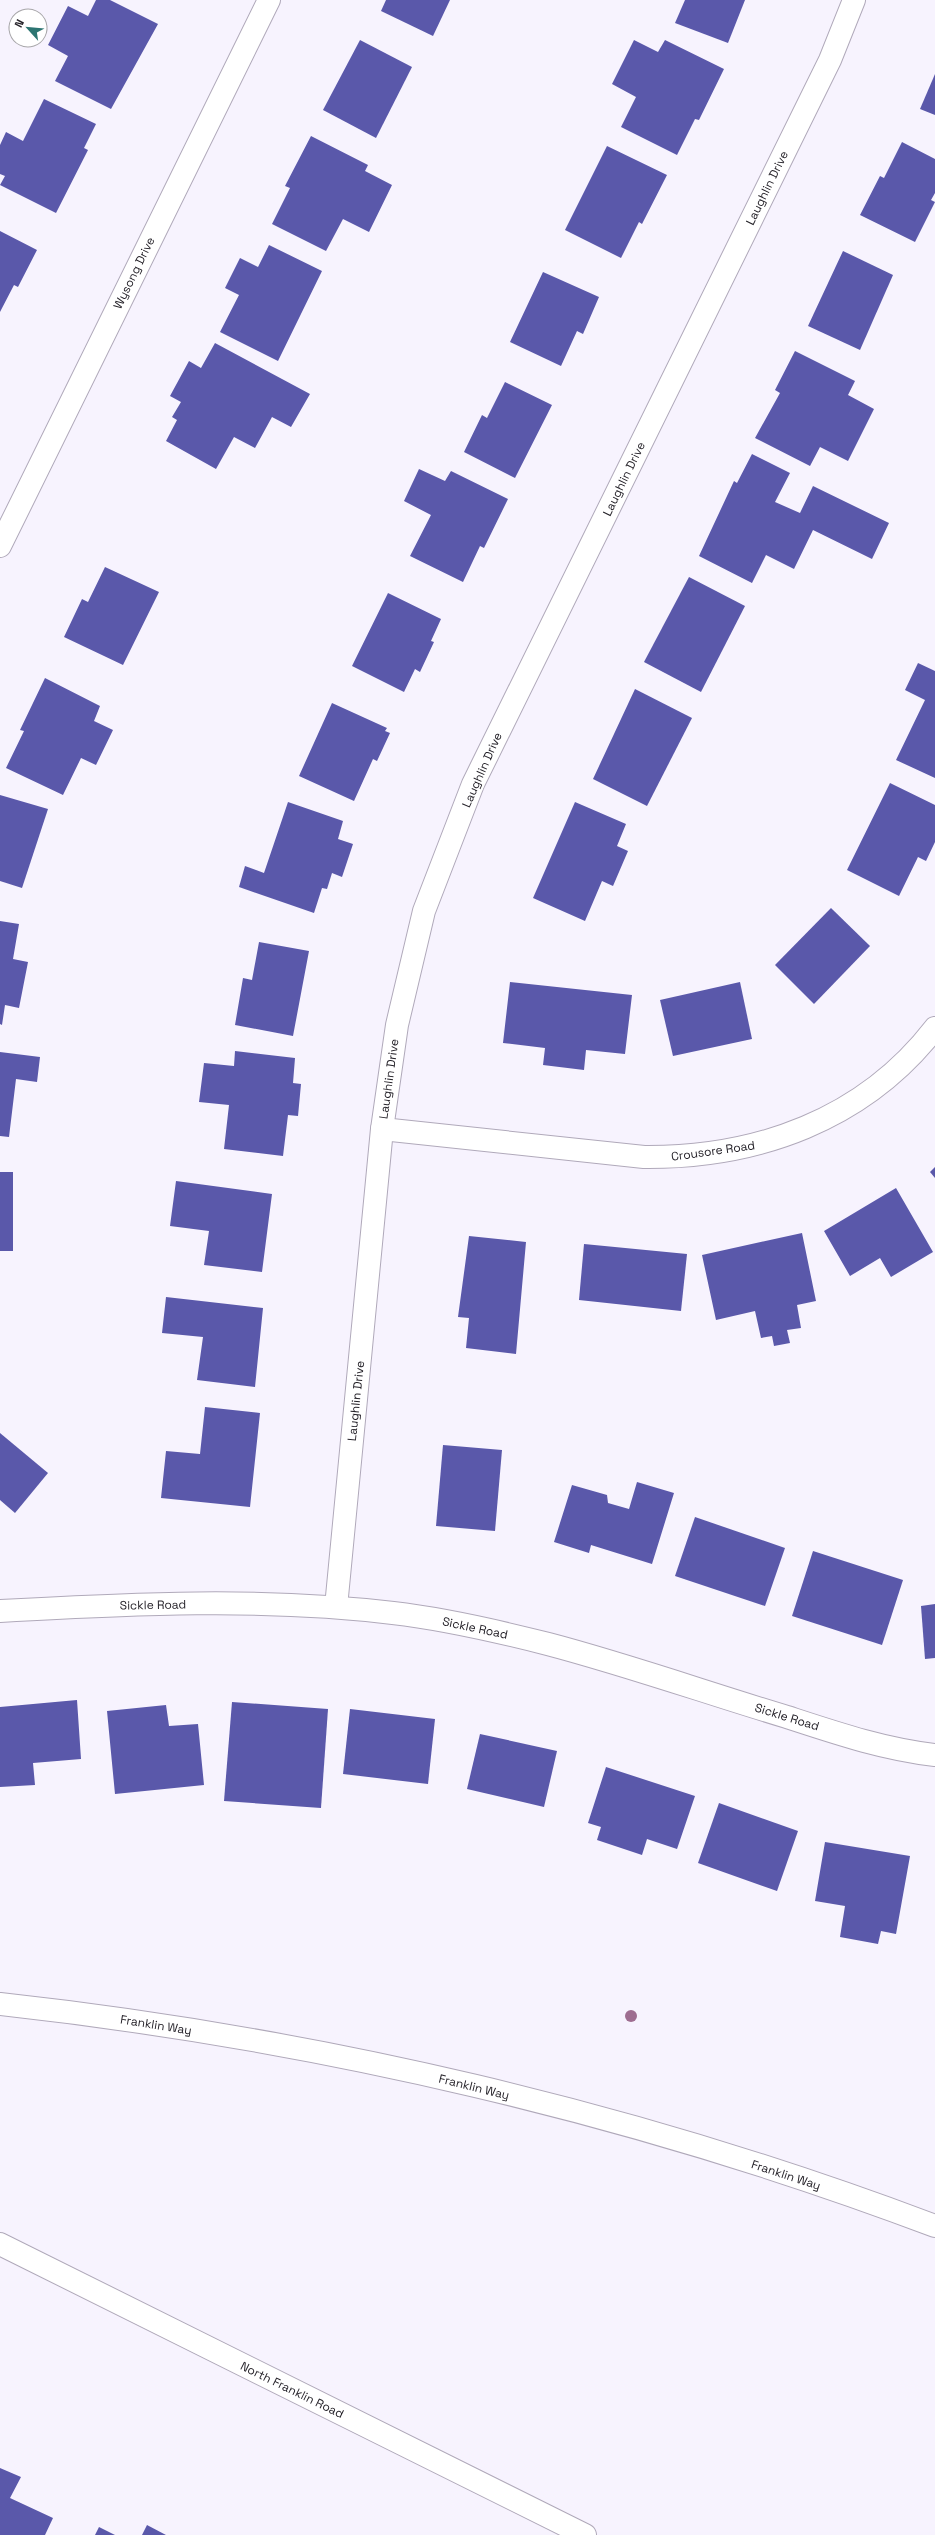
<svg xmlns="http://www.w3.org/2000/svg" width="935" height="2535" font-family="'Space Grotesk',sans-serif">
<style>
.building{fill:#5a58aa}
.lines{fill:none;stroke-linecap:round;stroke-linejoin:round}
.minor-casing{stroke:#b0a9ba;stroke-width:24}
.secondary-casing{stroke:#b0a9ba;stroke-width:24}
.minor{stroke:#fff;stroke-width:22}
.secondary{stroke:#fff;stroke-width:22}
.tree{fill:#9e6d90}
.labels{text-anchor:middle;stroke-width:4;stroke-linejoin:round;paint-order:stroke}
.street-label{font-size:12px;fill:#242128;stroke:#fff}
</style>
<rect width="100%" height="100%" fill="#f7f3fe"/>
<g class="building">
<path d="M96,0H110L158,24L111,109L55,81L68,56L48,45L68,6L88,16Z"/>
<path d="M386,0H450L433,36L381,11Z"/>
<path d="M685,0H745L728,43L675,23Z"/>
<path d="M360,40L412,67L376,138L323,110Z"/>
<path d="M634,40L658,52L665,40L724,69L699,120L695,119L677,155L621,127L636,97L612,84Z"/>
<path d="M935,74V115L920,109Z"/>
<path d="M44,99L96,124L84,148L88,150L56,213L0,185L5,176L0,174V145L6,132L23,141Z"/>
<path d="M311,136L368,165L365,171L392,185L369,232L343,219L326,251L272,224L290,188L285,186Z"/>
<path d="M902,142L935,159V193L931,200L935,202L915,242L860,215L880,176L884,178Z"/>
<path d="M607,146L667,175L642,224L639,222L621,258L565,230Z"/>
<path d="M0,231L37,250L18,287L14,285L0,312Z"/>
<path d="M269,245L322,271L278,361L220,332L239,295L225,288L240,258L258,267Z"/>
<path d="M843,251L893,275L860,350L808,326Z"/>
<path d="M543,272L599,297L583,334L577,331L561,366L510,342Z"/>
<path d="M215,343L310,394L291,427L272,417L255,448L234,437L216,469L166,441L177,420L172,417L181,402L170,396L189,361L201,368Z"/>
<path d="M795,351L855,381L848,395L874,409L848,461L820,447L810,466L755,438L780,393L775,390Z"/>
<path d="M505,382L552,405L515,478L464,452L482,415L487,418Z"/>
<path d="M752,454L790,473L775,502L800,513L813,486L889,523L872,559L813,530L794,569L766,555L752,583L699,556L734,481L737,483Z"/>
<path d="M419,469L445,481L451,471L508,499L484,548L480,546L463,582L410,556L431,515L404,501Z"/>
<path d="M105,567L159,592L123,665L64,637L82,599L88,602Z"/>
<path d="M689,577L745,606L701,692L644,662Z"/>
<path d="M388,593L441,619L431,641L434,642L420,672L415,669L404,692L352,666Z"/>
<path d="M918,663L935,671V778L896,760L925,700L905,690Z"/>
<path d="M45,678L100,706L94,721L113,730L96,765L81,758L63,795L6,768L24,731L20,730Z"/>
<path d="M635,689L692,718L647,806L593,779Z"/>
<path d="M332,703L387,728L385,731L390,733L377,761L373,759L354,801L299,776Z"/>
<path d="M890,783L935,805V842L926,861L918,857L899,896L847,870Z"/>
<path d="M0,795L48,809L22,888L0,881Z"/>
<path d="M288,802L343,821L338,839L353,844L342,877L332,873L327,889L322,888L314,913L239,887L245,866L264,873Z"/>
<path d="M575,802L626,824L617,846L628,851L613,886L602,881L585,921L533,898Z"/>
<path d="M831,908L870,946L814,1004L775,965Z"/>
<path d="M0,921L19,924L13,959L28,962L19,1008L5,1005L2,1025L0,1024Z"/>
<path d="M259,942L309,951L293,1036L235,1025L243,978L252,980Z"/>
<path d="M510,982L632,995L625,1054L586,1050L584,1070L543,1065L545,1048L503,1043Z"/>
<path d="M740,982L752,1039L673,1056L660,1000Z"/>
<path d="M235,1051L295,1058L293,1083L301,1084L298,1116L288,1115L283,1156L224,1149L229,1105L199,1102L204,1063L234,1066Z"/>
<path d="M0,1052L40,1057L37,1082L16,1079L9,1137L0,1136Z"/>
<path d="M935,1167V1178L930,1172Z"/>
<rect x="0" y="1172" width="13" height="79"/>
<path d="M176,1181L272,1194L262,1272L204,1265L209,1231L170,1226Z"/>
<path d="M896,1188L933,1252L891,1277L880,1258L850,1276L824,1231Z"/>
<path d="M802,1233L816,1301L797,1305L801,1328L787,1330L790,1343L774,1346L772,1336L761,1338L755,1311L716,1320L702,1255Z"/>
<path d="M469,1236L526,1242L516,1354L466,1348L469,1318L458,1317Z"/>
<path d="M584,1244L687,1254L681,1311L579,1300Z"/>
<path d="M166,1297L263,1308L255,1387L197,1380L203,1337L162,1333Z"/>
<path d="M205,1407L260,1413L250,1507L161,1498L166,1451L200,1454Z"/>
<path d="M0,1433L48,1473L15,1513L0,1500Z"/>
<path d="M443,1445L502,1450L495,1531L436,1526Z"/>
<path d="M637,1482L674,1493L652,1564L591,1545L589,1553L554,1542L572,1485L607,1495L608,1503L629,1509Z"/>
<path d="M695,1517L785,1548L765,1606L675,1576Z"/>
<path d="M813,1551L903,1580L882,1645L792,1616Z"/>
<path d="M935,1604V1658L925,1659L921,1606Z"/>
<path d="M77,1700L81,1759L33,1763L35,1785L0,1787V1707Z"/>
<path d="M232,1702L328,1709L321,1808L224,1801Z"/>
<path d="M166,1705L169,1726L198,1724L204,1785L115,1794L107,1711Z"/>
<path d="M350,1709L435,1719L428,1784L343,1774Z"/>
<path d="M480,1734L557,1751L544,1807L467,1789Z"/>
<path d="M606,1767L695,1796L677,1849L647,1839L642,1855L597,1840L601,1827L588,1823Z"/>
<path d="M719,1803L798,1831L777,1891L698,1863Z"/>
<path d="M825,1842L910,1856L896,1934L881,1931L878,1944L840,1937L845,1906L815,1901Z"/>
<path d="M0,2468L21,2477L10,2498L53,2518L45,2535H0Z"/>
<path d="M147,2525L166,2535H142Z"/>
<path d="M99,2527L115,2535H95Z"/>
</g>
<g class="lines">
<g class="minor-casing">
<g id="minor">
<path d="M0,546L269,0"/>
<path d="M382,1129L644,1157C757,1158 864,1120 935,1028"/>
<path d="M336,1607L382,1129L397,1025L424,911L473,784L830,60L854,0"/>
<path d="M0,1611C130,1604 263,1597 393,1613C445,1619 497,1631 548,1644C628,1665 707,1693 787,1717C836,1733 883,1749 935,1755"/>
<path d="M0,2244L585,2535"/>
</g>
</g>
<g class="secondary-casing">
<path id="secondary" d="M0,2004C318,2039 636,2113 935,2226"/>
</g>
<use href="#minor" class="minor"/>
<use href="#secondary" class="secondary"/>
</g>
<circle class="tree" cx="631" cy="2016" r="6"/>
<g class="labels">
<g class="street-label">
<text transform="translate(767 188) rotate(-64)" y="4">Laughlin Drive</text>
<text transform="translate(134 273) rotate(-64)" y="4">Wysong Drive</text>
<text transform="translate(624 479) rotate(-64)" y="4">Laughlin Drive</text>
<text transform="translate(482 770) rotate(-66)" y="4">Laughlin Drive</text>
<text transform="translate(389 1079) rotate(-82)" y="4">Laughlin Drive</text>
<text transform="translate(713 1151) rotate(-8)" y="4">Crousore Road</text>
<text transform="translate(356 1401) rotate(-84)" y="4">Laughlin Drive</text>
<text transform="translate(153 1605) rotate(-1)" y="4">Sickle Road</text>
<text transform="translate(475 1628) rotate(12)" y="4">Sickle Road</text>
<text transform="translate(787 1717) rotate(17)" y="4">Sickle Road</text>
<text transform="translate(156 2025) rotate(9)" y="4">Franklin Way</text>
<text transform="translate(474 2087) rotate(14)" y="4">Franklin Way</text>
<text transform="translate(786 2175) rotate(18)" y="4">Franklin Way</text>
<text transform="translate(292 2390) rotate(26)" y="4">North Franklin Road</text>
</g>
</g>
<g transform="translate(28 28) rotate(297)"><circle r="19" fill="#ffffff" stroke="#a7a6a9"/>
<path d="M0-3L7 15L0 10L-7 15Z" fill="#2c7572"/>
<text y="-6" font-size="11" font-weight="bold" text-anchor="middle" fill="#242128">N</text>
</g>
</svg>
